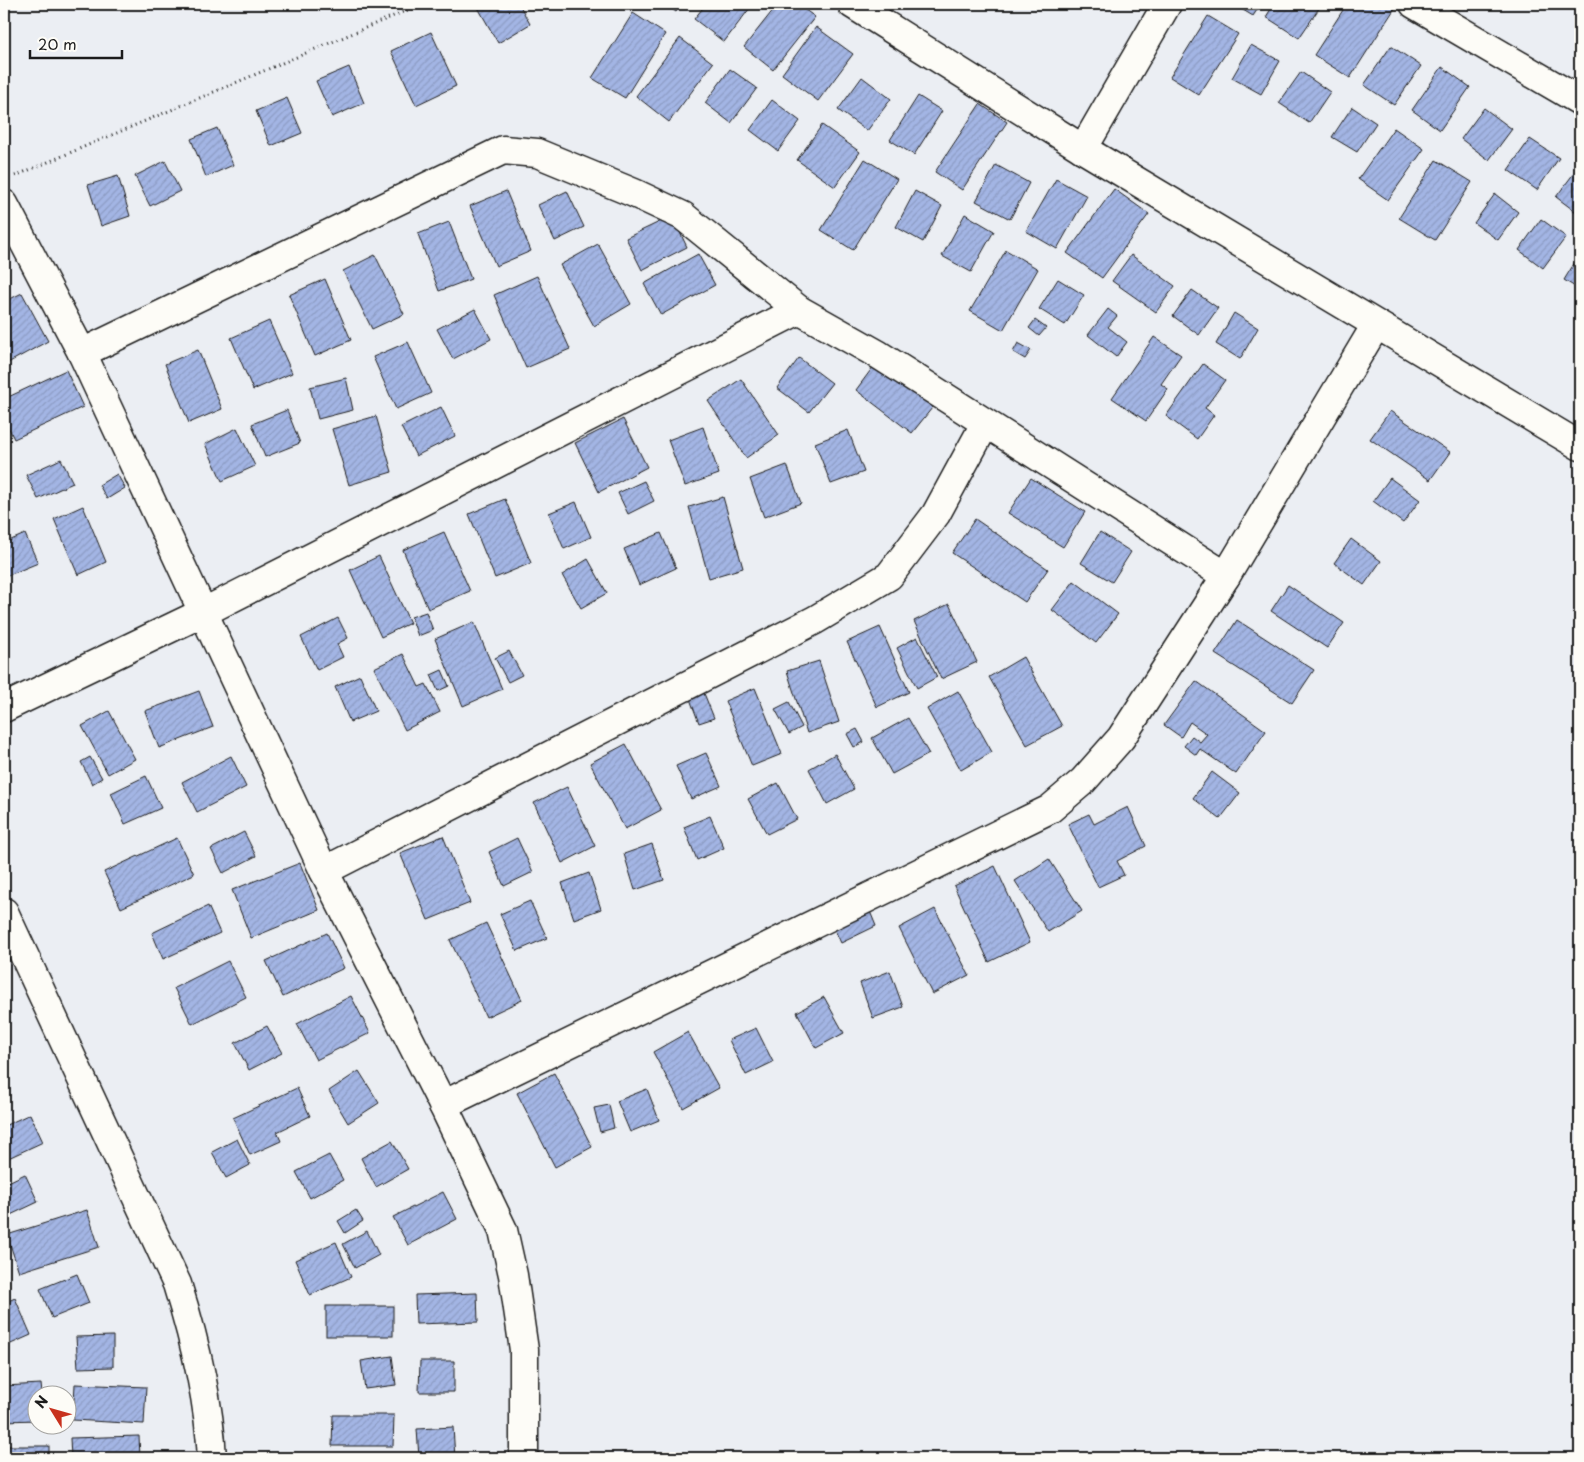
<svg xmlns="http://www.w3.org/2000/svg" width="1584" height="1462" font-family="'Playpen Sans',sans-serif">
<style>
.building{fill:url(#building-hatch);stroke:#1c1c1c}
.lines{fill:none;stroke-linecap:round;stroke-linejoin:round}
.street-casing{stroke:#1c1c1c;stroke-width:31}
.secondary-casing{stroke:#1c1c1c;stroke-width:31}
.path{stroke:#1c1c1c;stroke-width:3;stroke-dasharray:1 4;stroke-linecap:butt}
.street{stroke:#fdfcf7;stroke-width:28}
.secondary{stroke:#fdfcf7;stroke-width:28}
</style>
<defs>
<pattern id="building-hatch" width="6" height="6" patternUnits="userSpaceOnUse" patternTransform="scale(1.25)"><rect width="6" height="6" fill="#a3b5e4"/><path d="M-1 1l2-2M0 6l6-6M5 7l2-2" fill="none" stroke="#8c9bc3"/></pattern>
</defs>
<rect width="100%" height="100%" fill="#ebeef3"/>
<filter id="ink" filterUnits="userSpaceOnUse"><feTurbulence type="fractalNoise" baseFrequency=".02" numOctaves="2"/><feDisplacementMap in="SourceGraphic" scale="10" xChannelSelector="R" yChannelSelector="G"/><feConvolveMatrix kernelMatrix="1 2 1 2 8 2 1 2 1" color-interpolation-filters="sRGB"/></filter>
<g filter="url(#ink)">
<g class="building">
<path d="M476,4H519L530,24L498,43Z"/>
<path d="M665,4H682L676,12Z"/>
<path d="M706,4H753L724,42L694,19Z"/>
<path d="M778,4H797L815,17L773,70L744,47Z"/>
<path d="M1233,4H1261L1253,16Z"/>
<path d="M1274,4H1322L1299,38L1266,17Z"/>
<path d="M1338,4H1388L1395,8L1350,78L1314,55L1343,10L1337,6Z"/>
<path d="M633,13L665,34L625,98L592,78Z"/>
<path d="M1208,16L1238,34L1199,95L1170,77Z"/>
<path d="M816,27L853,54L818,101L782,74Z"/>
<path d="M431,32L456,86L416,105L391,51Z"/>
<path d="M680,38L713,63L669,122L636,96Z"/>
<path d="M1251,45L1280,61L1261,94L1232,78Z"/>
<path d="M1391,46L1421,66L1394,105L1364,85Z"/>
<path d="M349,67L364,103L332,117L316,81Z"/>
<path d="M1442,67L1470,87L1440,130L1412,110Z"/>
<path d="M730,69L757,88L731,123L705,103Z"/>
<path d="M1301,72L1330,92L1309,123L1279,103Z"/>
<path d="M862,77L891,99L867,131L838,110Z"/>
<path d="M918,96L942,111L914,155L890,140Z"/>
<path d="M287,98L302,133L271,146L256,111Z"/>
<path d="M772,100L800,121L778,151L750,130Z"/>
<path d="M980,104L1007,122L962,190L935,172Z"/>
<path d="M1352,107L1376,123L1357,152L1332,137Z"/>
<path d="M1484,108L1512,129L1489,160L1461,139Z"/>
<path d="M822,125L860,152L835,187L797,160Z"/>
<path d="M217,128L233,165L206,177L191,139Z"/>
<path d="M1394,128L1424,149L1388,200L1358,179Z"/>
<path d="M1530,139L1559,158L1537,190L1508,170Z"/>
<path d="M865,159L897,179L853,250L821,230Z"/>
<path d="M1436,160L1472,182L1435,240L1399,218Z"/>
<path d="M165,161L180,191L150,206L135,176Z"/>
<path d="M996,165L1029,183L1010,219L976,201Z"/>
<path d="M1580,165V215L1556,197Z"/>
<path d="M118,176L130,216L101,226L88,185Z"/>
<path d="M1056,179L1087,196L1057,249L1026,231Z"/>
<path d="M1114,189L1149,214L1102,278L1067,253Z"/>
<path d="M506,191L531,251L496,266L470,206Z"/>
<path d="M567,191L584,227L555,241L538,205Z"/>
<path d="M915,191L942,206L923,242L896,227Z"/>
<path d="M1495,194L1518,212L1498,240L1474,223Z"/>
<path d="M965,214L994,231L971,272L942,256Z"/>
<path d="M672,216L687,247L642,270L626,238Z"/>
<path d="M1541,219L1566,237L1543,268L1519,250Z"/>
<path d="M449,222L471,279L439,291L418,234Z"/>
<path d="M598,244L631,304L594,326L560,265Z"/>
<path d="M1006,250L1038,269L1003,330L970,311Z"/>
<path d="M698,254L715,285L661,315L644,284Z"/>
<path d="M1580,254V290L1564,280Z"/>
<path d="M375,255L404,314L372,329L343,271Z"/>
<path d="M1131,255L1175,286L1156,312L1112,281Z"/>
<path d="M537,276L570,349L526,368L494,295Z"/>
<path d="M325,279L351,340L315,356L289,295Z"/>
<path d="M1058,279L1084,295L1065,325L1039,309Z"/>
<path d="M1192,290L1218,308L1199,335L1173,316Z"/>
<path d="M22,293L48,341L4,365V302Z"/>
<path d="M475,309L491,339L453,359L437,329Z"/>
<path d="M1108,309L1117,316L1108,327L1127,342L1116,357L1088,335Z"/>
<path d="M1234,313L1258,328L1240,359L1216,344Z"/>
<path d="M1035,320L1046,328L1039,336L1029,328Z"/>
<path d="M269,321L292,373L253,390L231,338Z"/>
<path d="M1154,337L1181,355L1161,384L1168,389L1146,421L1112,398Z"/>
<path d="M408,342L431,393L396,409L373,357Z"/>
<path d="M1018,343L1031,350L1025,359L1013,352Z"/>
<path d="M198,350L222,409L189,423L165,364Z"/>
<path d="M799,358L832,383L809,412L777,388Z"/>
<path d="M879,359L936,403L912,433L856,390Z"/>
<path d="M1203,364L1225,380L1205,408L1214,415L1197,439L1166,416Z"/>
<path d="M66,370L83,407L14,439L4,418V399Z"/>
<path d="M346,378L353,410L318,419L310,387Z"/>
<path d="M741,379L779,435L746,458L708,401Z"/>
<path d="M441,407L455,436L416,456L401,427Z"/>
<path d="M287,410L300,443L265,457L252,424Z"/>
<path d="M1390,411L1450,452L1430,480L1370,439Z"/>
<path d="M376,416L392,472L349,485L332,429Z"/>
<path d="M623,419L647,467L599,492L575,443Z"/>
<path d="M703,427L719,474L685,486L668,440Z"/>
<path d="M237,428L255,466L222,481L205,444Z"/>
<path d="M848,430L864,472L831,484L815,443Z"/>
<path d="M61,459L73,483L38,499L26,475Z"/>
<path d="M787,465L801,503L764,517L750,479Z"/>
<path d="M117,474L125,488L107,499L99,485Z"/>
<path d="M1031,478L1085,512L1063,547L1008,513Z"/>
<path d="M1390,478L1420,500L1403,523L1373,501Z"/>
<path d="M644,481L654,501L628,514L618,493Z"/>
<path d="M723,497L743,568L709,578L689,507Z"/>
<path d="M505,499L531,563L495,578L469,514Z"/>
<path d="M576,502L591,537L564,549L549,513Z"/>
<path d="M83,506L106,562L78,575L54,519Z"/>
<path d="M975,519L1048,569L1025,602L952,553Z"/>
<path d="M444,532L470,591L428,609L403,550Z"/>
<path d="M1100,532L1131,552L1112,582L1081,563Z"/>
<path d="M661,533L676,568L639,585L624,549Z"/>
<path d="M25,534L38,563L4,577V543Z"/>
<path d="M1351,539L1381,561L1364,585L1334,563Z"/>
<path d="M379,556L410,623L381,637L350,570Z"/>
<path d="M588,559L607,593L581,608L562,575Z"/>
<path d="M1074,581L1118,614L1096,643L1052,610Z"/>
<path d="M1288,585L1344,623L1327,648L1271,611Z"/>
<path d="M949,604L977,662L941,679L914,621Z"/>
<path d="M426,612L433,630L418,636L411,617Z"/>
<path d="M338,618L348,638L337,644L343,657L317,670L301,637Z"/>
<path d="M1237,620L1314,670L1292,703L1215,654Z"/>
<path d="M474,622L502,689L463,706L435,639Z"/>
<path d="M880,627L909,692L877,707L847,642Z"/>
<path d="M917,637L937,677L917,688L897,648Z"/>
<path d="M509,651L522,675L508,682L495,658Z"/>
<path d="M403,654L419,687L426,684L440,712L405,730L374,668Z"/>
<path d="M1023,657L1062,726L1027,745L989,677Z"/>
<path d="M819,661L839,722L807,733L787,671Z"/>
<path d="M442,670L449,686L438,691L431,675Z"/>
<path d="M360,675L376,711L350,722L335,687Z"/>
<path d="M1196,681L1266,731L1236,774L1200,749L1196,755L1184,746L1192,736L1200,742L1207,734L1190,722L1181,737L1164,725Z"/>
<path d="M701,686L714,718L699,723L687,691Z"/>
<path d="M755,688L782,754L752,766L725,701Z"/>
<path d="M199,691L213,727L159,748L145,711Z"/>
<path d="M958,691L992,752L961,770L927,709Z"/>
<path d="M789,702L802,727L789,734L775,709Z"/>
<path d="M109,711L135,759L108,774L82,726Z"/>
<path d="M908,718L929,754L892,774L872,738Z"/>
<path d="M857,729L864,742L854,747L847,734Z"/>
<path d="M626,744L661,810L625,829L590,763Z"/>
<path d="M706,753L721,786L691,799L676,766Z"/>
<path d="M835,754L854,789L827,804L809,769Z"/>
<path d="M231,756L246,787L197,812L182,782Z"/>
<path d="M90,757L102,778L92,784L81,762Z"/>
<path d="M1212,772L1240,793L1220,819L1193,798Z"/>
<path d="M146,776L161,808L125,824L111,793Z"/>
<path d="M778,783L797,819L767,834L748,799Z"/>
<path d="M567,787L595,846L562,863L534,803Z"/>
<path d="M1128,807L1146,846L1117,861L1124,875L1098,887L1068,824L1089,814L1094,824Z"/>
<path d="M710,816L724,848L697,860L684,827Z"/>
<path d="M244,832L256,856L223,873L211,849Z"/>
<path d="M443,836L470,903L428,920L400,853Z"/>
<path d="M177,838L194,874L121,908L104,872Z"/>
<path d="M517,838L533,872L504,886L489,852Z"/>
<path d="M652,844L664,880L635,890L624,854Z"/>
<path d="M1049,859L1082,911L1048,932L1015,881Z"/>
<path d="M300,863L319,910L251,938L232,890Z"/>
<path d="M995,866L1030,942L989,962L954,886Z"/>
<path d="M589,873L601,909L574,919L562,883Z"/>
<path d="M530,901L547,938L517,951L500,914Z"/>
<path d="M208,906L220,933L163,959L152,933Z"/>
<path d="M869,909L876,926L841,943L833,926Z"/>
<path d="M935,909L969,975L932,994L899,928Z"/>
<path d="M486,923L522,1000L486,1017L450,940Z"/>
<path d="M327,933L344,968L283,997L266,961Z"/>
<path d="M228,961L246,997L192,1024L174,988Z"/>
<path d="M890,971L903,1007L873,1018L860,983Z"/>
<path d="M351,996L370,1033L316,1060L297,1024Z"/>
<path d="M824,997L844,1033L816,1048L797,1012Z"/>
<path d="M267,1026L282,1053L249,1070L235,1043Z"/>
<path d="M756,1028L773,1062L746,1075L729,1040Z"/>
<path d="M688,1032L719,1088L683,1108L653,1052Z"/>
<path d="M359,1071L379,1103L348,1123L329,1091Z"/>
<path d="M554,1073L592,1147L555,1167L517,1093Z"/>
<path d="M297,1088L310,1116L277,1132L281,1141L250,1155L233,1118Z"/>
<path d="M647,1089L659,1120L630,1132L617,1101Z"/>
<path d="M609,1105L614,1128L600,1132L594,1108Z"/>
<path d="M30,1114L43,1142L4,1160V1126Z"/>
<path d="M237,1139L250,1165L226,1178L212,1152Z"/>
<path d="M392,1141L408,1169L376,1187L361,1158Z"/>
<path d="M329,1155L343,1180L310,1198L296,1172Z"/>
<path d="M25,1174L38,1202L4,1218V1184Z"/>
<path d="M443,1192L457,1219L408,1245L393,1217Z"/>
<path d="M87,1210L99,1247L19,1272L7,1235Z"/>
<path d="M356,1210L363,1221L345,1233L338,1221Z"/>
<path d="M367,1231L379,1255L355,1268L343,1244Z"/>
<path d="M336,1242L351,1277L310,1295L295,1260Z"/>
<path d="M77,1274L89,1303L52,1318L40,1289Z"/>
<path d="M477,1293L478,1322L416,1324L415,1295Z"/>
<path d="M15,1298L31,1335L4,1347V1303Z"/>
<rect x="326" y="1306" width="67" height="30"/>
<path d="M113,1336V1367L78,1368L76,1337Z"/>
<path d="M392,1356L396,1385L365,1389L361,1361Z"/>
<path d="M420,1361H454V1392H419Z"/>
<path d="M41,1384L42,1394H38V1420L4,1421V1386Z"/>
<path d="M75,1384L146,1387L144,1424L73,1420Z"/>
<path d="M333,1415H394L393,1446H332Z"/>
<path d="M453,1427L455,1458H419L417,1429Z"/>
<path d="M139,1436L140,1458H71L70,1438Z"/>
<rect x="4" y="1446" width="45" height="12"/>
</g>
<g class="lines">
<g class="street-casing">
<g id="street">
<path d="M852,4L1083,149L1580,446"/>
<path d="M1414,4L1580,101"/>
<path d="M1083,149L1167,4"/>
<path d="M4,204L82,353L324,871L443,1105L503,1230L513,1275L524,1350V1458"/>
<path d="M82,353L503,150L537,153L634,193L683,216L799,310L879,355L1226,576"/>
<path d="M4,708L204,612L799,310"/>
<path d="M324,871L815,620L889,576L936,514L985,424"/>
<path d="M443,1105L1050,809L1083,781L1121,738L1226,576L1376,325"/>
</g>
</g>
<g class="secondary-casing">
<path id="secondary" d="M4,912L177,1284C195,1341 209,1399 212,1458"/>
</g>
<path class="path" d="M15,176L422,4"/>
<use href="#street" class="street"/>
<use href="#secondary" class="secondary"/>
</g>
</g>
<rect width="1584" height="1462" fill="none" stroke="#fdfcf7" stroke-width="20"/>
<rect x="10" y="10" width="1564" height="1442" fill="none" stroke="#1c1c1c" stroke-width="2" filter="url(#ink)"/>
<g transform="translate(52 1410) rotate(307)"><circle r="24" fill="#fdfcf7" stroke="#a3a29f"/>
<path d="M0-4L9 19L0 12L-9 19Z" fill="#c8321e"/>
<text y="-8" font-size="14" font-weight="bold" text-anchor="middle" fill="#1c1c1c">N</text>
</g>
<path d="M30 50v8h92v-8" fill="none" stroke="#1c1c1c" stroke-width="2.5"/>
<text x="38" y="50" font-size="15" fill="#1c1c1c" stroke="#fdfcf7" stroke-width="4" paint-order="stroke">20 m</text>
</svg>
